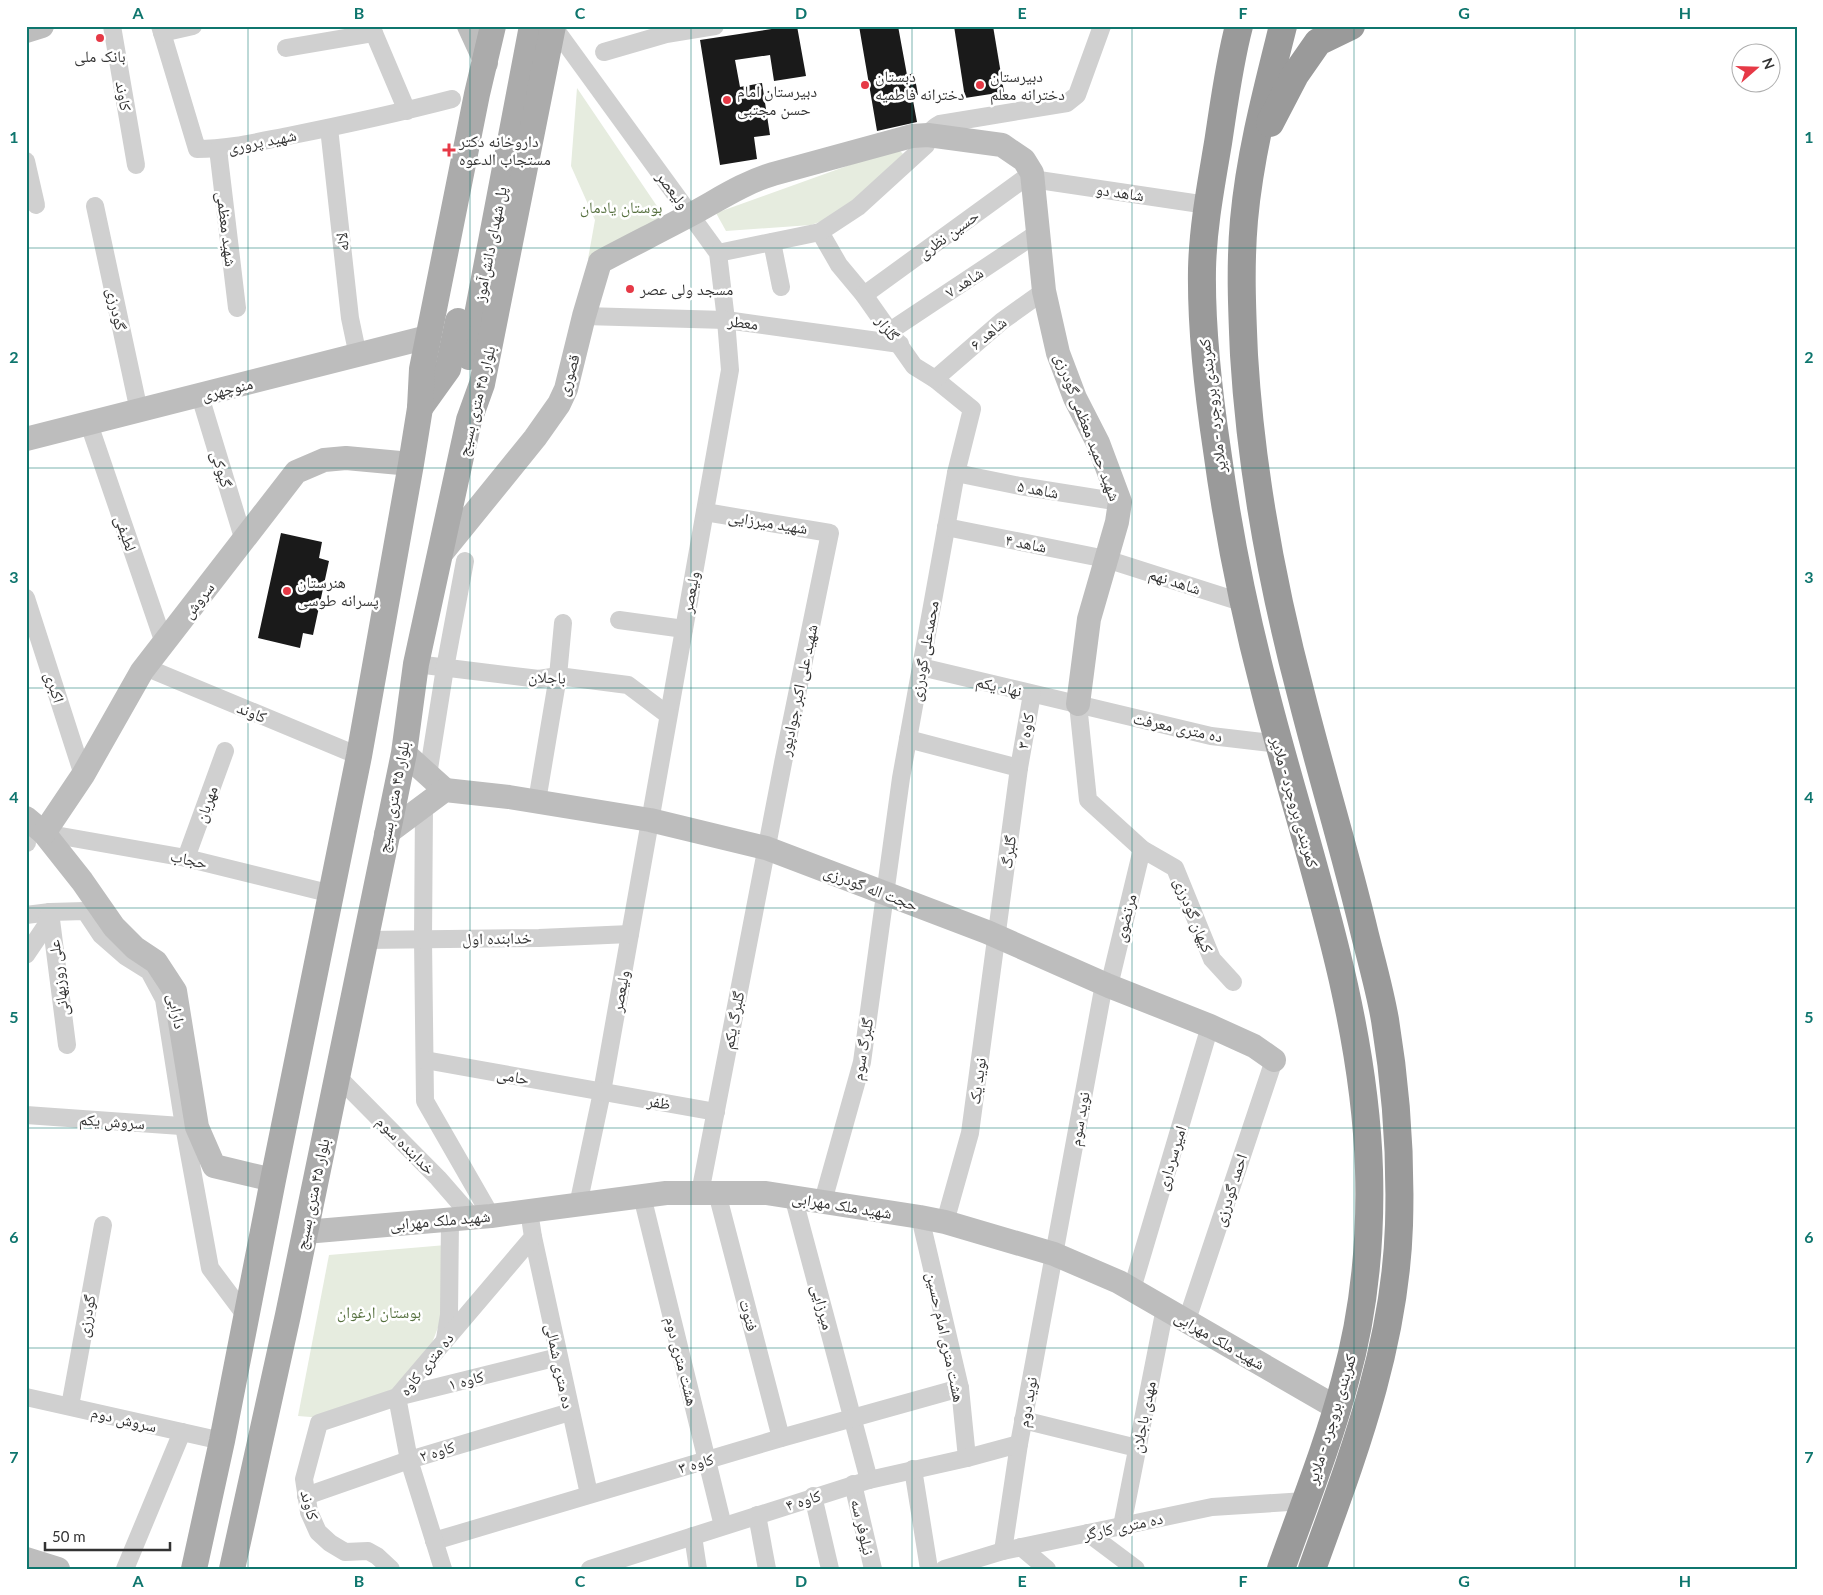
<svg xmlns="http://www.w3.org/2000/svg" width="1823" height="1595" font-family="Lato,'Noto Naskh Arabic',sans-serif">
<style>
.green{fill:#e6ecdf}
.building{fill:#1a1a1a}
.lines{fill:none;stroke-linecap:round;stroke-linejoin:round}
.street{stroke:#d0d0d0;stroke-width:18}
.secondary{stroke:#bdbdbd;stroke-width:24}
.primary{stroke:#ababab;stroke-width:26}
.highway{stroke:#9a9a9a;stroke-width:28}
.grid{fill:none;stroke:#0f766e;stroke-width:1;stroke-opacity:0.55}
.poi-dot{fill:#e63946;stroke:#fff;stroke-width:2}
.labels{text-anchor:middle;stroke-width:5;stroke-linejoin:round;paint-order:stroke}
.poi-label{font-size:16px;fill:#333;stroke:#fff;text-anchor:start}
.street-label{font-size:16px;fill:#333;stroke:#fff}
.park-label{font-size:16px;fill:#56703f;stroke:#fff}
.neatline{fill:none;stroke:#0f766e;stroke-width:2}
.grid-label{font-size:16px;text-anchor:middle;font-weight:bold;fill:#0f766e}
</style>
<rect width="100%" height="100%" fill="#fff"/>
<g class="green">
<path d="M577,88L665,218L588,259L595,220L571,166Z"/>
<path d="M897,148L903,154L839,215L811,225L726,231L716,213Z"/>
<path d="M446,1245L442,1317L429,1351L398,1387L323,1418L298,1416L329,1255Z"/>
</g>
<g class="building">
<path d="M791,26H797L806,76L774,81L770,55L735,60L740,87L762,83L770,135L754,137L757,159L720,165L700,40Z"/>
<path d="M859,26H898L907,75L914,73L918,95H912L917,122L877,131Z"/>
<path d="M954,26H993L1004,92L965,98Z"/>
<path d="M281,533L322,542L319,558L329,561L313,635L303,633L300,648L258,638Z"/>
</g>
<g class="lines">
<g class="street">
<path d="M112,26L136,165"/>
<path d="M160,26L197,149C228,149 257,142 288,136C343,125 398,113 452,99"/>
<path d="M371,26L407,111"/>
<path d="M553,26L718,253L726,320L730,370L602,1092L578,1205"/>
<path d="M162,33L193,26"/>
<path d="M286,48L374,33"/>
<path d="M604,52L666,34L715,26"/>
<path d="M329,128L350,318L358,356"/>
<path d="M218,149L237,308"/>
<path d="M26,161L36,205"/>
<path d="M1032,179L1207,205"/>
<path d="M95,206L139,411"/>
<path d="M820,232L839,265L864,295L914,366L935,379L972,409L956,473L901,778L862,1062L823,1201"/>
<path d="M772,242L781,287"/>
<path d="M718,253L820,232L858,207L926,145C931,135 927,131 940,124L1067,103L1077,95L1102,26"/>
<path d="M864,295L1032,173"/>
<path d="M584,316L726,320L900,344"/>
<path d="M890,331L1039,232"/>
<path d="M935,379L1002,321L1044,291"/>
<path d="M200,396L244,541"/>
<path d="M89,424L164,643"/>
<path d="M956,473L1020,486L1120,502"/>
<path d="M946,527L1106,559L1244,603"/>
<path d="M26,598L83,775"/>
<path d="M619,620L684,629"/>
<path d="M416,664L539,679L558,676L628,685L668,715"/>
<path d="M145,667L359,756"/>
<path d="M921,667L1211,736L1279,744"/>
<path d="M1078,704L1088,800L1142,849L1175,868L1212,959L1233,982"/>
<path d="M908,739L1019,768"/>
<path d="M428,775L445,668L465,561"/>
<path d="M537,801L558,676L563,623"/>
<path d="M424,806L423,939L425,1101L491,1216"/>
<path d="M44,833L186,858L332,894"/>
<path d="M26,843H27"/>
<path d="M186,858L225,751"/>
<path d="M50,912L67,1045"/>
<path d="M26,915L50,912L85,911L101,935L125,956L149,971L164,999L184,1126L210,1268L246,1316"/>
<path d="M365,940L539,938L630,934"/>
<path d="M26,955L45,927L50,912"/>
<path d="M1109,986L1142,849"/>
<path d="M425,1060L716,1112"/>
<path d="M337,1076L438,1178L472,1217"/>
<path d="M26,1115L195,1127"/>
<path d="M700,1193L783,763L830,533L705,512"/>
<path d="M717,1193L781,1438"/>
<path d="M642,1196L723,1526"/>
<path d="M793,1196L869,1480"/>
<path d="M920,1217L960,1388L967,1458"/>
<path d="M945,1222L970,1133L1019,768L1032,694"/>
<path d="M533,1237L589,1494"/>
<path d="M1132,1289L1210,1026"/>
<path d="M1187,1320L1274,1060"/>
<path d="M445,1339L449,1315L450,1220"/>
<path d="M26,1397L222,1441"/>
<path d="M70,1406L103,1225"/>
<path d="M1023,1420L1137,1448"/>
<path d="M913,1469L929,1569"/>
<path d="M853,1484L873,1569"/>
<path d="M306,1496L409,1460L570,1412"/>
<path d="M813,1496L830,1569"/>
<path d="M757,1515L767,1569"/>
<path d="M1122,1526L1165,1308"/>
<path d="M1088,1533L1136,1569"/>
<path d="M693,1536L698,1569"/>
<path d="M434,1541L781,1438L960,1388"/>
<path d="M1021,1547L1047,1569"/>
<path d="M1003,1551L1019,1444L1104,984"/>
<path d="M125,1569L182,1432"/>
<path d="M391,1569L377,1556L368,1551L345,1552L330,1543L318,1532L309,1512L304,1479L319,1423L397,1397L558,1357"/>
<path d="M443,1569L409,1460L397,1397L533,1237L529,1211"/>
<path d="M590,1569L869,1480L967,1458L1019,1444"/>
<path d="M944,1569L1003,1551L1212,1507L1305,1501"/>
</g>
<g class="secondary">
<path d="M469,26L486,63"/>
<path d="M26,31L42,26"/>
<path d="M26,439L428,337"/>
<path d="M441,554L535,438L559,404L566,389L584,316L600,262C630,246 660,231 690,215C718,200 743,183 773,174L912,136L928,135L1002,145L1024,160L1032,173L1044,291L1058,353L1075,398L1098,443L1120,502L1117,522L1089,619L1078,704"/>
<path d="M404,753L445,790"/>
<path d="M26,818L44,833L82,881L114,927L135,948L156,962L175,991L197,1127L214,1166L273,1180"/>
<path d="M44,833L83,775L142,671L296,472L324,460L346,458L411,464"/>
<path d="M386,834L445,790L509,797L650,820L766,848L987,932L1109,986L1210,1026L1254,1046L1274,1060"/>
<path d="M305,1232L491,1216L666,1193H766L920,1217L945,1222L1054,1254L1119,1282L1337,1408"/>
<path d="M26,1559L58,1569"/>
</g>
<g class="primary">
<path d="M469,357L532,26"/>
<path d="M420,408L448,369L458,321"/>
<path d="M194,1569L222,1441L273,1180L359,756L411,464L420,408L422,369L477,94L493,26"/>
<path d="M232,1569L288,1315L404,753L416,664L469,420L482,384L553,26"/>
</g>
<g class="highway">
<path d="M1239,26C1229,64 1224,104 1218,143C1211,185 1203,226 1202,269C1201,330 1208,390 1217,450C1228,531 1244,611 1265,691C1305,848 1364,1005 1369,1170C1371,1240 1364,1313 1345,1381C1328,1445 1303,1507 1281,1569"/>
<path d="M1283,26C1267,90 1250,154 1244,220C1240,265 1242,310 1244,355C1251,471 1272,585 1302,698C1322,777 1346,855 1365,935C1372,963 1380,991 1385,1020C1396,1087 1401,1157 1399,1225C1395,1348 1353,1455 1312,1569"/>
<path d="M1270,123L1295,75L1318,42L1351,26"/>
</g>
</g>
<path class="grid" d="M248,26V1569M470,26V1569M691,26V1569M912,26V1569M1132,26V1569M1354,26V1569M1575,26V1569M26,248H1797M26,468H1797M26,688H1797M26,908H1797M26,1128H1797M26,1348H1797"/>
<g class="poi-dot">
<circle cx="100" cy="38" r="5"/>
<circle cx="865" cy="85" r="5"/>
<circle cx="980" cy="85" r="5"/>
<circle cx="727" cy="100" r="5"/>
<path d="M446.5 142.5h5v5h5v5h-5v5h-5v-5h-5v-5h5z"/>
<circle cx="630" cy="289" r="5"/>
<circle cx="287" cy="591" r="5"/>
</g>
<g class="labels">
<g class="poi-label">
<text x="100" y="62" text-anchor="middle">بانک ملی</text>
<text x="875" y="82">دبستان<tspan x="875" dy="18">دخترانه فاطمیه</tspan></text>
<text x="990" y="82">دبیرستان<tspan x="990" dy="18">دخترانه معلم</tspan></text>
<text x="737" y="97">دبیرستان امام<tspan x="737" dy="18">حسن مجتبی</tspan></text>
<text x="459" y="147">داروخانه دکتر<tspan x="459" dy="18">مستجاب الدعوه</tspan></text>
<text x="640" y="295">مسجد ولی عصر</text>
<text x="297" y="588">هنرستان<tspan x="297" dy="18">پسرانه طوسی</tspan></text>
</g>
<g class="street-label">
<text transform="translate(124 96) rotate(80)" y="6">کاوند</text>
<text transform="translate(262 141) rotate(-11)" y="6">شهید پروری</text>
<text transform="translate(673 190) rotate(53)" y="6">ولیعصر</text>
<text transform="translate(1120 192) rotate(8)" y="6">شاهد دو</text>
<text transform="translate(227 229) rotate(83)" y="6">شهید معظمی</text>
<text transform="translate(948 234) rotate(-36)" y="6">حسین نظری</text>
<text transform="translate(342 242) rotate(-96)" y="6">لاله</text>
<text transform="translate(490 244) rotate(-79)" y="6">پل شهدای دانش‌آموز</text>
<text transform="translate(964 282) rotate(-33)" y="6">شاهد ۷</text>
<text transform="translate(117 309) rotate(78)" y="6">گودرزی</text>
<text transform="translate(743 322) rotate(7)" y="6">معطر</text>
<text transform="translate(888 328) rotate(53)" y="6">گلزار</text>
<text transform="translate(988 333) rotate(-40)" y="6">شاهد ۶</text>
<text transform="translate(568 375) rotate(-73)" y="6">قصوری</text>
<text transform="translate(227 389) rotate(-14)" y="6">منوچهری</text>
<text transform="translate(476 401) rotate(-76)" y="6">بلوار ۴۵ متری بسیج</text>
<text transform="translate(1212 406) rotate(-97)" y="6">کمربندی بروجرد - ملایر</text>
<text transform="translate(1088 427) rotate(69)" y="6">شهید حمید معظمی گودرزی</text>
<text transform="translate(222 469) rotate(73)" y="6">گیوکی</text>
<text transform="translate(1038 489) rotate(10)" y="6">شاهد ۵</text>
<text transform="translate(768 522) rotate(9)" y="6">شهید میرزایی</text>
<text transform="translate(126 533) rotate(71)" y="6">لطیفی</text>
<text transform="translate(1026 543) rotate(11)" y="6">شاهد ۴</text>
<text transform="translate(1175 581) rotate(18)" y="6">شاهد نهم</text>
<text transform="translate(690 592) rotate(-80)" y="6">ولیعصر</text>
<text transform="translate(198 600) rotate(-52)" y="6">سروش</text>
<text transform="translate(924 651) rotate(-80)" y="6">محمدعلی گودرزی</text>
<text transform="translate(547 677) rotate(2)" y="6">باجلان</text>
<text transform="translate(999 686) rotate(13)" y="6">نهاد یکم</text>
<text transform="translate(55 687) rotate(72)" y="6">اکبری</text>
<text transform="translate(798 690) rotate(-78)" y="6">شهید علی اکبر جوادپور</text>
<text transform="translate(252 712) rotate(22)" y="6">کاوند</text>
<text transform="translate(1178 727) rotate(12)" y="6">ده متری معرفت</text>
<text transform="translate(1025 731) rotate(-80)" y="6">کاوه ۳</text>
<text transform="translate(393 797) rotate(-79)" y="6">بلوار ۴۵ متری بسیج</text>
<text transform="translate(1295 802) rotate(74)" y="6">کمربندی بروجرد - ملایر</text>
<text transform="translate(206 804) rotate(-70)" y="6">مهربان</text>
<text transform="translate(1008 852) rotate(-82)" y="6">گلبرگ</text>
<text transform="translate(189 859) rotate(12)" y="6">حجاب</text>
<text transform="translate(871 888) rotate(21)" y="6">حجت اله گودرزی</text>
<text transform="translate(1194 915) rotate(68)" y="6">کیهان گودرزی</text>
<text transform="translate(1125 918) rotate(-76)" y="6">مرتضوی</text>
<text transform="translate(497 938) rotate(-1)" y="6">خدابنده اول</text>
<text transform="translate(58 978) rotate(-97)" y="6">علی روزبهانی</text>
<text transform="translate(620 991) rotate(-80)" y="6">ولیعصر</text>
<text transform="translate(177 1011) rotate(78)" y="6">دارابی</text>
<text transform="translate(733 1020) rotate(-79)" y="6">گلبرگ یکم</text>
<text transform="translate(862 1049) rotate(-80)" y="6">گلبرگ سوم</text>
<text transform="translate(513 1076) rotate(10)" y="6">حامی</text>
<text transform="translate(977 1081) rotate(-82)" y="6">نوید یک</text>
<text transform="translate(659 1102) rotate(10)" y="6">ظفر</text>
<text transform="translate(1079 1119) rotate(-80)" y="6">نوید سوم</text>
<text transform="translate(112 1121) rotate(4)" y="6">سروش یکم</text>
<text transform="translate(406 1145) rotate(45)" y="6">خدابنده سوم</text>
<text transform="translate(1171 1158) rotate(-73)" y="6">امیرسرداری</text>
<text transform="translate(1230 1190) rotate(-72)" y="6">احمد گودرزی</text>
<text transform="translate(312 1194) rotate(-78)" y="6">بلوار ۴۵ متری بسیج</text>
<text transform="translate(842 1205) rotate(9)" y="6">شهید ملک مهرابی</text>
<text transform="translate(440 1220) rotate(-5)" y="6">شهید ملک مهرابی</text>
<text transform="translate(823 1307) rotate(75)" y="6">میرزایی</text>
<text transform="translate(749 1315) rotate(75)" y="6">فتوت</text>
<text transform="translate(86 1316) rotate(-80)" y="6">گودرزی</text>
<text transform="translate(946 1337) rotate(78)" y="6">هشت متری امام حسین</text>
<text transform="translate(1220 1340) rotate(30)" y="6">شهید ملک مهرابی</text>
<text transform="translate(682 1361) rotate(76)" y="6">هشت متری دوم</text>
<text transform="translate(426 1364) rotate(-51)" y="6">ده متری کاوه</text>
<text transform="translate(560 1366) rotate(78)" y="6">ده متری شمالی</text>
<text transform="translate(466 1380) rotate(-14)" y="6">کاوه ۱</text>
<text transform="translate(1027 1402) rotate(-80)" y="6">نوید دوم</text>
<text transform="translate(1143 1417) rotate(-79)" y="6">مهدی باجلان</text>
<text transform="translate(124 1419) rotate(13)" y="6">سروش دوم</text>
<text transform="translate(1331 1419) rotate(-73)" y="6">کمربندی بروجرد - ملایر</text>
<text transform="translate(437 1451) rotate(-17)" y="6">کاوه ۲</text>
<text transform="translate(696 1463) rotate(-16)" y="6">کاوه ۳</text>
<text transform="translate(803 1500) rotate(-18)" y="6">کاوه ۴</text>
<text transform="translate(310 1505) rotate(75)" y="6">کاوند</text>
<text transform="translate(1123 1526) rotate(-12)" y="6">ده متری کارگر</text>
<text transform="translate(863 1527) rotate(77)" y="6">نیلوفر سه</text>
</g>
<g class="park-label">
<text x="621" y="213">بوستان یادمان</text>
<text x="379" y="1318">بوستان ارغوان</text>
</g>
</g>
<rect width="1823" height="1595" fill="none" stroke="#ffffff" stroke-width="55"/>
<g transform="translate(1756 68) rotate(70)"><circle r="24" fill="#ffffff" stroke="#adadad"/>
<path d="M0-4L9 19L0 12L-9 19Z" fill="#e63946"/>
<text y="-8" font-size="14" font-weight="bold" text-anchor="middle" fill="#333333">N</text>
</g>
<path d="M45 1542v8h125v-8" fill="none" stroke="#333333" stroke-width="2.5"/>
<text x="52" y="1542" font-size="15" fill="#333333" stroke="#ffffff" stroke-width="4" paint-order="stroke">50 m</text>
<rect x="28" y="28" width="1768" height="1540" class="neatline"/>
<g class="grid-label">
<text x="138" y="19">A</text>
<text x="359" y="19">B</text>
<text x="580" y="19">C</text>
<text x="801" y="19">D</text>
<text x="1022" y="19">E</text>
<text x="1243" y="19">F</text>
<text x="1464" y="19">G</text>
<text x="1685" y="19">H</text>
<text x="14" y="143">1</text>
<text x="1809" y="143">1</text>
<text x="14" y="363">2</text>
<text x="1809" y="363">2</text>
<text x="14" y="583">3</text>
<text x="1809" y="583">3</text>
<text x="14" y="803">4</text>
<text x="1809" y="803">4</text>
<text x="14" y="1023">5</text>
<text x="1809" y="1023">5</text>
<text x="14" y="1243">6</text>
<text x="1809" y="1243">6</text>
<text x="14" y="1463">7</text>
<text x="1809" y="1463">7</text>
<text x="138" y="1587">A</text>
<text x="359" y="1587">B</text>
<text x="580" y="1587">C</text>
<text x="801" y="1587">D</text>
<text x="1022" y="1587">E</text>
<text x="1243" y="1587">F</text>
<text x="1464" y="1587">G</text>
<text x="1685" y="1587">H</text>
</g>
</svg>
